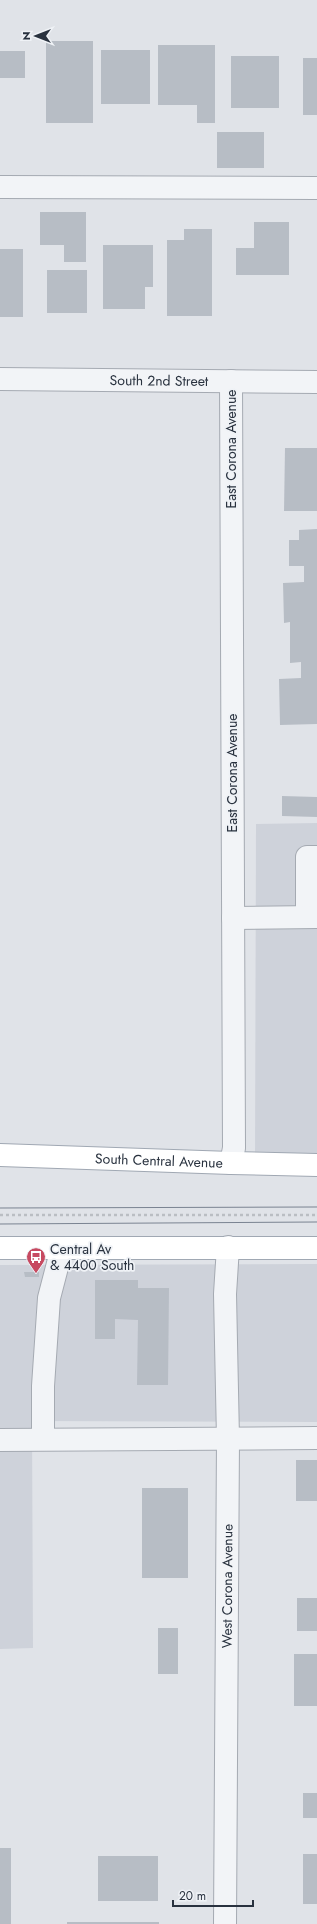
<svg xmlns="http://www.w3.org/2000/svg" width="317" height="1924" font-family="Jost,sans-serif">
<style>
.built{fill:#ced2da}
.building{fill:#b7bdc5}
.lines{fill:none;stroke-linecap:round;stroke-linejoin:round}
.minor-casing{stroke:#a5aab2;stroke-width:24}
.major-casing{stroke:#a0a8b3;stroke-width:24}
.path{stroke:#babec3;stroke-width:2.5;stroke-dasharray:3 3;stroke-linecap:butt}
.minor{stroke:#f2f4f7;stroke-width:22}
.major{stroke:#fff;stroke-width:22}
.tram{stroke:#7a8391;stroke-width:1}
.labels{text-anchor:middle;stroke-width:3.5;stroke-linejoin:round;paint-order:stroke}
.street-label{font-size:14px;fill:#29323f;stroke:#eff2f6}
.poi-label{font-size:14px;fill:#29323f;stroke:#eff2f6;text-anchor:start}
</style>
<rect width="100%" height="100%" fill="#e0e3e8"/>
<g class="built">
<path d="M317,823V1170L255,1158L256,824Z"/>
<path d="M317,1264V1422L32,1421L33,1648L0,1649V1265Z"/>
</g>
<g class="building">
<rect x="46" y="41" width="47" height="82"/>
<path d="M158,45H215V123H197V105H158Z"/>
<rect x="101" y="50" width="49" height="54"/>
<rect x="0" y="51" width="25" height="27"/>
<rect x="231" y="56" width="48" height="52"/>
<rect x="303" y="58" width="14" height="57"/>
<rect x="217" y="132" width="47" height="36"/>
<path d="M40,212H86V262H64V245H40Z"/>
<path d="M254,222H289V275H236V248H254Z"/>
<path d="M184,229H212V316H167V240H184Z"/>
<path d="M103,245H153V287H145V309H103Z"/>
<rect x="0" y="249" width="23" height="68"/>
<rect x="47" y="270" width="40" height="43"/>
<path d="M285,448H317V511H284Z"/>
<path d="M317,529V724L280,725L279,679L301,678V662L290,663V622L284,623L283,583L304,582V566H289V540H299V530Z"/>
<path d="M282,796L317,797V817L282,816Z"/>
<path d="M24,1272H39V1277H25Z"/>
<path d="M95,1280H138V1288H169L168,1385H137L138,1320L115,1319V1339H95Z"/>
<rect x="296" y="1460" width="21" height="41"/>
<rect x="142" y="1488" width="46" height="90"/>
<rect x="297" y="1598" width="20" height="33"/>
<rect x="158" y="1628" width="20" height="46"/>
<rect x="294" y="1654" width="23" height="52"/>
<rect x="303" y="1793" width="14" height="25"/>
<rect x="0" y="1848" width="11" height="76"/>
<rect x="303" y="1854" width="14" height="50"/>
<rect x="98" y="1856" width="60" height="45"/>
<rect x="67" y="1922" width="92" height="2"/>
</g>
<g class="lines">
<g class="minor-casing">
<g id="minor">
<path d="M0,187L317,188"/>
<path id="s1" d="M0,379L317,382"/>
<path d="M307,917V857H317"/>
<path d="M233,918L317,917"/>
<path d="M231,1163L234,1148L231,381"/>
<path d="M43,1439V1386L49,1298L62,1248"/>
<path d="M0,1440L317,1438"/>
<path id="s2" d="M225,1924L228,1439L225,1294L228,1247"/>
</g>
</g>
<g class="major-casing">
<g id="major">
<path id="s3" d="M0,1155L231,1163L317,1165"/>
<path d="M0,1248H317"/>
</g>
</g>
<path class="path" d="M0,1215H317"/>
<use href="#minor" class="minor"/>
<use href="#major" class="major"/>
<g class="tram">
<path d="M0,1208L317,1207"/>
<path d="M0,1224L317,1222"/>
</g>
</g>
<defs>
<g id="bus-pin" transform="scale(1)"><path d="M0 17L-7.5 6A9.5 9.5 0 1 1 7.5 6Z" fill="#c74a61" stroke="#eff2f6"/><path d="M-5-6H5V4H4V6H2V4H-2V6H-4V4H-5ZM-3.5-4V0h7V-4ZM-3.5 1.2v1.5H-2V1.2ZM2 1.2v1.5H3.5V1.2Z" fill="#fff"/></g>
</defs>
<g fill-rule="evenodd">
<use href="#bus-pin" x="36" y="1257"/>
</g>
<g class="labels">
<g class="street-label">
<text dy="5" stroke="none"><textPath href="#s1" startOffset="159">South 2nd Street</textPath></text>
<text transform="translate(231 449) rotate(-90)" y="5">East Corona Avenue</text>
<text transform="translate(232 773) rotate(-90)" y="5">East Corona Avenue</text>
<text dy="5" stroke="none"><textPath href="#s3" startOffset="159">South Central Avenue</textPath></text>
<text dy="5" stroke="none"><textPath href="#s2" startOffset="338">West Corona Avenue</textPath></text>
</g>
<g class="poi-label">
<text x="50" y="1254">Central Av<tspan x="50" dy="16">&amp; 4400 South</tspan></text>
</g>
</g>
<g transform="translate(36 36) rotate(270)" stroke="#eff2f6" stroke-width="3" paint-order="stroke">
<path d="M0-3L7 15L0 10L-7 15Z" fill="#29323f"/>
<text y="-6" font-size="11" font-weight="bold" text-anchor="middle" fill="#29323f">N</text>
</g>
<path d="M173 1900v6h80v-6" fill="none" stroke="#29323f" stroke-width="2"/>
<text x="179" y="1900" font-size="12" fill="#29323f" stroke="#eff2f6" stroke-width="3" paint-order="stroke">20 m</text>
</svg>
